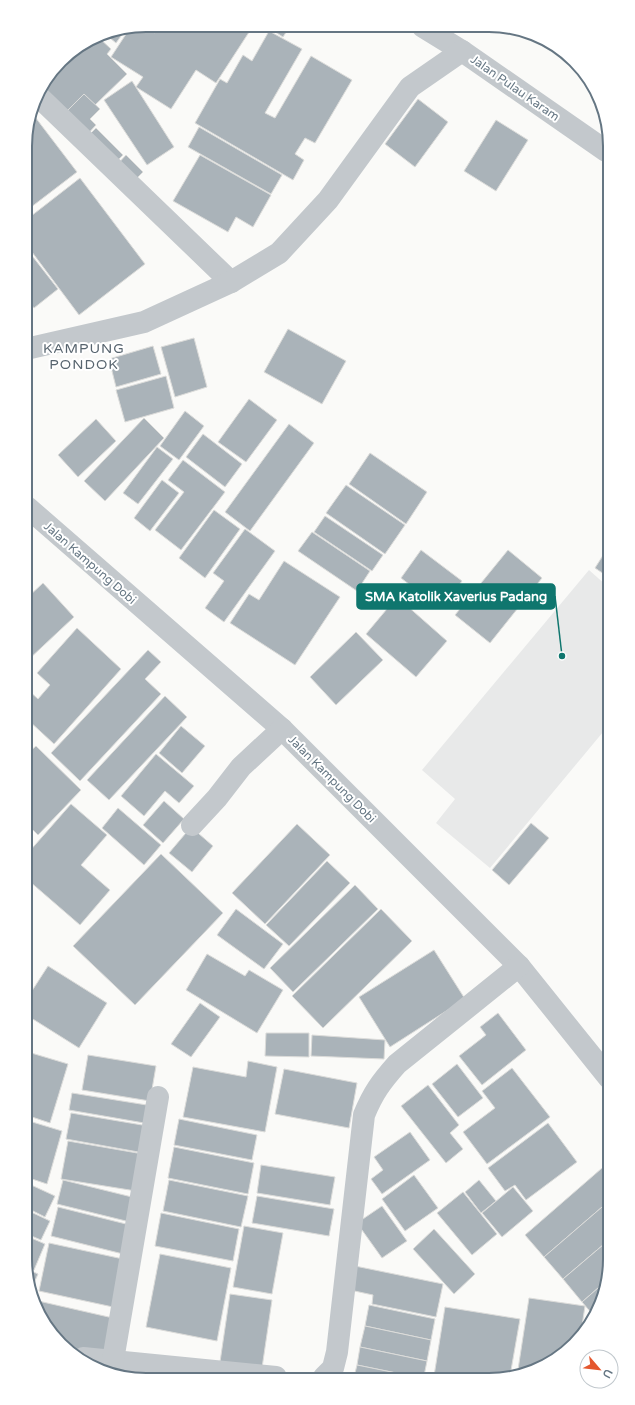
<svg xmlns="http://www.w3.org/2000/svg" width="635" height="1405" font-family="'Varela Round',sans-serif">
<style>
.built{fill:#e8e9e9}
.building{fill:#aab3b9;stroke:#dcdcda}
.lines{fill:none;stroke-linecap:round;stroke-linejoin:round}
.minor{stroke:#c3c8cc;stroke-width:22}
.labels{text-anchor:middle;stroke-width:4;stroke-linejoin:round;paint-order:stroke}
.street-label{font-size:12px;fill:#657683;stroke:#fff}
.quarter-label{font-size:14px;letter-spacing:1px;fill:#57646e;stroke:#fff}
.rim{fill:none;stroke:#657683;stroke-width:2}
.leader{fill:none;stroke:#0f766e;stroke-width:1.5}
.callout-dot{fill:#0f766e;stroke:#fff;stroke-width:1.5}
.callout{fill:#0f766e;stroke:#0f766e;stroke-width:1.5}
.callout-label{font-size:13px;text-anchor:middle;font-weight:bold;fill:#fff}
</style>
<rect width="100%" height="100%" fill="#fafaf8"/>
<path class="built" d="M589,570L607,586L608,726L490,868L436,823L455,799L422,770Z"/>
<g class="building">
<path d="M144,25L155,33L160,25L253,26L216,83L196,70L171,109L136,87L143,77L111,57L130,28Z"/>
<path d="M266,26H290L283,37Z"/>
<path d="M126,29L116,43L104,33Z"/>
<path d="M269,31L302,49L265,113L275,118L311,56L352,80L315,143L305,138L295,154L304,160L293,180L195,123L220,79L227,83L243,55L252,61Z"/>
<path d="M97,36L111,49L107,54L127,74L95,105L84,94L63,115L39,91L66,55Z"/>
<path d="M537,39L569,55L575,62Z"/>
<path d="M132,81L174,147L147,165L104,100Z"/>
<path d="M84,94L100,109L90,119L96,125L85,137L63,115Z"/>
<path d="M418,99L448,122L415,167L385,144Z"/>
<path d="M32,113L77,172L26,211L25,138Z"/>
<path d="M496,120L528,140L496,191L464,171Z"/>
<path d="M199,127L282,175L271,194L188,147Z"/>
<path d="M96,128L123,155L113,165L86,138Z"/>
<path d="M126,155L143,172L131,184L115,167Z"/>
<path d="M200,155L271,195L253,227L236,217L228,232L173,201Z"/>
<path d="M80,178L145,264L79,315L26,244V220Z"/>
<path d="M26,248L58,289L34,308L26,298Z"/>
<path d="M288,329L346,361L322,404L264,372Z"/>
<path d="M194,338L207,387L175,397L161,347Z"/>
<path d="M153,346L161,374L116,387L109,359Z"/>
<path d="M166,376L174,408L125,422L116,390Z"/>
<path d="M249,399L277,420L246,462L218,442Z"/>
<path d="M185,411L204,426L179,460L160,446Z"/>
<path d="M144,418L164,438L105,501L84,481Z"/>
<path d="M96,419L116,441L78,477L58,455Z"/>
<path d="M289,424L314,443L250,531L225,512Z"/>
<path d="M203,434L242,464L225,487L186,457Z"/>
<path d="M157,447L173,459L138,504L123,493Z"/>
<path d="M370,453L427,492L406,524L349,484Z"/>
<path d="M183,460L225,492L181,550L155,530L184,492L168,480Z"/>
<path d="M162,480L179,493L150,531L134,518Z"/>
<path d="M346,485L405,525L385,554L326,513Z"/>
<path d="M214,510L240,529L205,578L179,558Z"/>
<path d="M325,516L383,555L372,571L314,532Z"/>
<path d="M245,529L275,551L224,622L205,608L224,581L213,573Z"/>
<path d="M312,532L370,571L357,591L298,551Z"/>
<path d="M607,549V576L595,568Z"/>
<path d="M421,550L462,581L441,609L401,578Z"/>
<path d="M508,550L542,578L490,643L455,615Z"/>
<path d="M284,561L340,597L295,665L230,623L249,594L259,600Z"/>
<path d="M43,583L74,617L27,661V598Z"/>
<path d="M397,597L447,641L416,677L366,634Z"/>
<path d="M77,628L121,669L54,744L27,719V689L38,699L50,685L37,673Z"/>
<path d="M356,632L383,660L336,705L310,677Z"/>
<path d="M148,650L161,662L145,679L161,694L80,781L51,753Z"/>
<path d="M165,696L187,717L109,800L87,780Z"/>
<path d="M181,726L205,746L182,773L159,753Z"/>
<path d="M36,746L81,790L38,835L28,825L27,754Z"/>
<path d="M156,754L194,786L179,803L165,791L144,816L121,796Z"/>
<path d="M164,801L184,819L163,843L143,825Z"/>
<path d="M71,804L107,835L81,865L110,890L80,925L28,880V853Z"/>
<path d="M118,808L161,845L144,865L102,828Z"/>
<path d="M531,823L549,838L509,885L492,870Z"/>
<path d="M297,824L330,855L265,924L232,893Z"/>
<path d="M191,827L213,846L192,872L169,853Z"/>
<path d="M161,854L223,913L135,1005L73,946Z"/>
<path d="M327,861L350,883L289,946L266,925Z"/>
<path d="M355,885L378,909L293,992L270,968Z"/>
<path d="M236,909L283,944L264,969L217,935Z"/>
<path d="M381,909L412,941L323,1028L292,996Z"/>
<path d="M434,950L465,999L390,1047L359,997Z"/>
<path d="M207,954L245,976L249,970L283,990L257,1033L186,990Z"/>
<path d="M48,966L107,1003L79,1048L28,1016V997Z"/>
<path d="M200,1003L220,1017L191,1057L171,1044Z"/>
<path d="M498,1013L526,1050L482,1085L459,1056L486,1035L480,1027Z"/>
<path d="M266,1033H309V1057L265,1056Z"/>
<path d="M312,1035L385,1040L384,1059L311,1056Z"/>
<path d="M28,1052L68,1064L50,1123L29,1116Z"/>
<path d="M88,1055L156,1066L150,1101L82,1090Z"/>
<path d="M248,1061L277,1067L265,1132L183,1117L193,1067L246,1077Z"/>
<path d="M457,1064L483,1098L458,1117L432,1084Z"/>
<path d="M512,1068L550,1117L487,1164L463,1132L495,1108L482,1091Z"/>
<path d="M284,1069L357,1083L349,1128L275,1114Z"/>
<path d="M428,1085L459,1125L450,1133L463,1149L446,1163L401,1106Z"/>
<path d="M72,1093L153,1106L150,1124L69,1110Z"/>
<path d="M71,1113L148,1126L144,1153L66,1139Z"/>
<path d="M179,1119L257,1135L252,1160L174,1145Z"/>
<path d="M29,1121L62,1131L47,1184L29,1178Z"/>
<path d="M548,1123L577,1162L526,1200L515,1185L505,1191L488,1168Z"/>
<path d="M410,1132L430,1160L382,1194L371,1179L383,1170L374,1157Z"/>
<path d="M68,1141L143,1154L136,1191L61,1179Z"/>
<path d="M174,1147L254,1163L248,1194L168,1178Z"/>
<path d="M609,1162V1201L544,1257L525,1235Z"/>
<path d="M261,1165L335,1177L330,1205L257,1193Z"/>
<path d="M414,1175L438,1208L405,1231L382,1199Z"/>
<path d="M63,1180L136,1198L130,1222L57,1204Z"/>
<path d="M169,1180L248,1196L241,1227L163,1211Z"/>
<path d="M479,1180L496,1201L481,1213L465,1192Z"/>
<path d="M29,1184L55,1196L45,1217L29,1209Z"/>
<path d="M513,1187L533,1211L502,1237L482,1213Z"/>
<path d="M463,1192L497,1234L472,1255L437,1213Z"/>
<path d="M257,1196L334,1209L329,1236L252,1223Z"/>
<path d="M609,1201L610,1239L563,1279L544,1257Z"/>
<path d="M382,1206L407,1241L382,1258L357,1223Z"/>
<path d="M58,1207L130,1225L123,1254L51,1236Z"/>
<path d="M29,1211L50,1221L41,1240L29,1235Z"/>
<path d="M161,1213L239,1229L233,1261L155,1246Z"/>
<path d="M244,1226L283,1233L272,1294L233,1287Z"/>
<path d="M434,1229L475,1274L454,1294L413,1249Z"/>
<path d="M29,1237L45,1244L34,1270L29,1268Z"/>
<path d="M610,1239V1267L606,1281L582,1302L563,1279Z"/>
<path d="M49,1243L123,1259L113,1307L39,1291Z"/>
<path d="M160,1254L231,1268L217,1341L146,1327Z"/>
<path d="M355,1266L443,1284L436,1317L372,1304L373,1295L350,1290Z"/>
<path d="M29,1270L38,1274L30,1292L29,1290Z"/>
<path d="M606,1281L601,1305L594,1316L582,1302Z"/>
<path d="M230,1294L272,1300L262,1368L220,1362Z"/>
<path d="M529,1298L585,1306L582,1326H588L580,1339L556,1360L520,1376H517Z"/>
<path d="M34,1300L113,1318L104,1356L63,1347L45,1326Z"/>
<path d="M369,1305L435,1319L431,1340L365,1326Z"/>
<path d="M445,1307L520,1319L510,1376H434Z"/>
<path d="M365,1326L431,1340L427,1361L360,1347Z"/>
<path d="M360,1347L427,1361L424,1376H411L357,1365Z"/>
<path d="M357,1365L411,1376L354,1377Z"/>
</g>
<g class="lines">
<g class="minor">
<path d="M423,27L462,51L606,151"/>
<path d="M37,95L231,282"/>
<path d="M26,349L144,322L231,282L279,253L328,200L410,87L462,51"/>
<path d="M27,507L282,729L519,966L609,1078"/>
<path d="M192,825L217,798L241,767L282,729"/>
<path d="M83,1358L276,1377"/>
<path d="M113,1360L158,1097"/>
<path d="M324,1377L333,1368L337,1352L364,1115C373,1093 381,1082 397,1064L519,966"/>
</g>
</g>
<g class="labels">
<g class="street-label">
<text transform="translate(515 88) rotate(35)" y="4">Jalan Pulau Karam</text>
<text transform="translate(90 563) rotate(41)" y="4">Jalan Kampung Dobi</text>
<text transform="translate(332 779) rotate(45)" y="4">Jalan Kampung Dobi</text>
</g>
<g class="quarter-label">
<text x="84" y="353">KAMPUNG<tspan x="84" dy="16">PONDOK</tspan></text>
</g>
</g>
<path d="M0 0H635V1405H0ZM146 32H489A114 114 0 0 1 603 146V1259A114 114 0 0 1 489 1373H146A114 114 0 0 1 32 1259V146A114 114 0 0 1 146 32Z" fill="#fff" fill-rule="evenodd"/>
<path class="rim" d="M146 32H489A114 114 0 0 1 603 146V1259A114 114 0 0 1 489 1373H146A114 114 0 0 1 32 1259V146A114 114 0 0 1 146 32Z"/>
<path class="leader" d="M562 656L555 596"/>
<circle class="callout-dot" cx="562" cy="656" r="4"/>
<rect class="callout" x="357" y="584" width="198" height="25" rx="4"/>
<g class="callout-label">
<text x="456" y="601">SMA Katolik Xaverius Padang</text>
</g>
<g transform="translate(599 1369) rotate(118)"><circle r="19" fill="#ffffff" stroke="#c1c8cd"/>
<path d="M0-3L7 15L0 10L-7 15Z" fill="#e4572e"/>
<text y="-6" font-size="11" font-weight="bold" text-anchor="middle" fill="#657683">U</text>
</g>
</svg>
